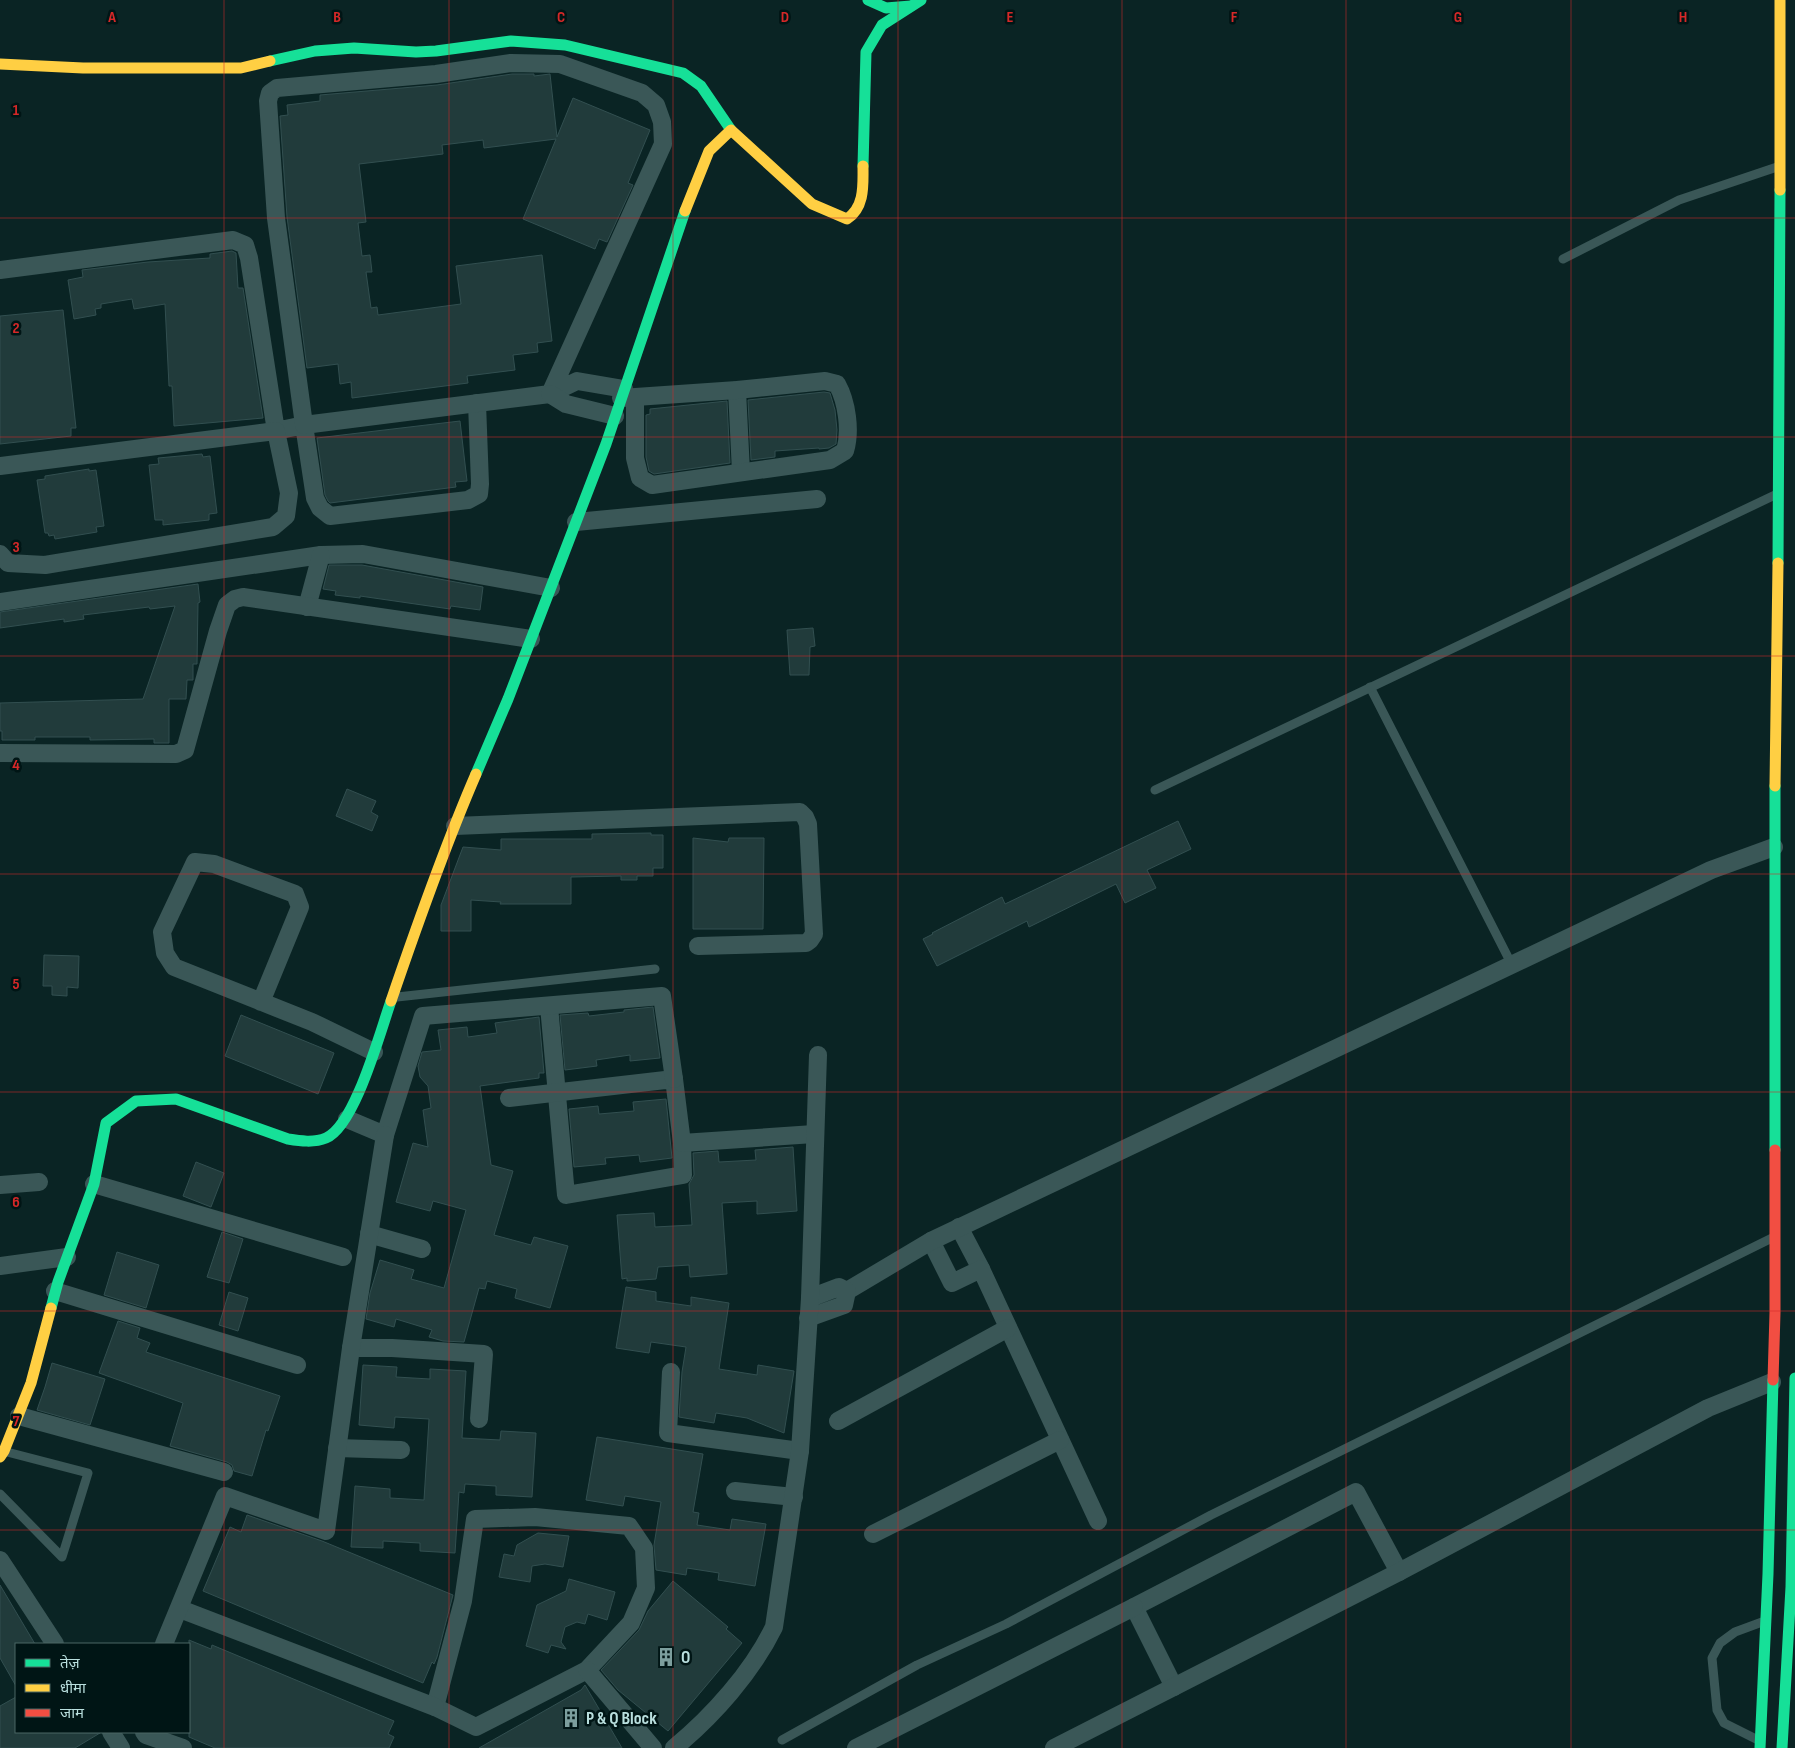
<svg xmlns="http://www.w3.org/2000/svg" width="1795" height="1748" font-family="'Sofia Sans Condensed','Noto Sans Devanagari',sans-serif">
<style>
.building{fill:#213b3b;stroke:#324f50}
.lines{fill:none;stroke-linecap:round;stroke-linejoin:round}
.lane{stroke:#3a5757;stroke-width:9}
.street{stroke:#3a5757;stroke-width:18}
.fast{stroke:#16e098;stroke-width:11}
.slow{stroke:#ffcf43;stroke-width:11}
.jam{stroke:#f24e42;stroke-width:11}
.grid{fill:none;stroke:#d62828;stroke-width:1;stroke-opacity:0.55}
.labels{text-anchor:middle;stroke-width:5;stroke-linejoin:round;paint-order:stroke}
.poi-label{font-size:18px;font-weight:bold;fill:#b9dfde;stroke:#001515;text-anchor:start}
.grid-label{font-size:16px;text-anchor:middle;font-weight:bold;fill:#d62828;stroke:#001515;stroke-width:5;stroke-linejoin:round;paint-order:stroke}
</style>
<rect width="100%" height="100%" fill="#0a2424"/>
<g class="building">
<path d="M512,74H534V76L550,74L557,137L573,98L650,130L628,183L633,185L607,242L599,239L595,249L523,219L556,139L484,148L483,140L442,145L443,154L359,164L366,222L358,223L362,256L370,255L372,272H366L371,308L377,307L378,315L461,304L456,266L542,255L552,341L537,343L538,352L513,355L515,370L467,376L468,383L352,398L351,382L340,384L338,364L307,368L287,217L280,116L288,115L287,105L320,101V95L437,85Z"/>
<path d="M232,251L236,253L238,288H243L263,418L174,426L172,386H169L165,304L134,309L132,299L101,304V308L95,309L96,315L74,319L68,280L83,277L82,270L148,262L210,258V254Z"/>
<path d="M63,310L76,428H71V436L0,444V316Z"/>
<path d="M824,392L830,393L835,410L837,430L836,444L829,448L819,449V448L775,451V457L751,460L748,400Z"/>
<path d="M727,401L730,463L654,474L649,471L646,457V415L650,414V409Z"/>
<path d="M460,421L467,481L455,482L456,487L330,503L328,501L325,495L317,438Z"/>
<path d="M202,454L203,457L210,456L217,513L209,514V520L163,525V520H155L149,465L159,464L158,458Z"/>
<path d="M89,469V471L96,470L104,526L96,527L97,532L55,539L54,535L49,536L48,533H45L37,480L45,479V476Z"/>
<path d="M329,565H362L483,587L480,610L451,606L450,609L360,596V598L335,595L336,591L323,589Z"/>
<path d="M198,584L200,602L198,603L197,664H193V680H187L186,699H169V743H154V739L90,740V737H35V740H2V731H0V703L143,699L175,606L150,609L149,607L83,615L84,619L64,622V619L0,628V612Z"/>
<path d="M813,628L815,646L810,647L809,675H790L787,630Z"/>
<path d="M347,789L376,801L371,812L378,816L372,831L336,816Z"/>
<path d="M1178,821L1191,849L1147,870L1156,888L1125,903L1116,884L1029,927L1027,921L937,966L923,939L933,934L932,933L1002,897L1005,904Z"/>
<path d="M651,833V835H663V868H653V876H637V880H621V876L571,877V904H500L501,902L471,900V931H441V905L463,847L501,850V839H592V834Z"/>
<path d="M693,838L728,842L729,838H764L763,929H693Z"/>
<path d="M44,955L79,956L78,988L67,987V996L52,995V986H43Z"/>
<path d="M653,1007L660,1058L630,1061V1055L596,1060L597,1066L565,1070L560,1015L588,1013L589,1016L624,1012V1010Z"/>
<path d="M241,1015L334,1053L318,1094L225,1056Z"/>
<path d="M539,1017L544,1073H539V1078L480,1086L491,1165L513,1171L494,1235L531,1245L534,1237L568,1246L550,1308L515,1298L517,1289L487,1281L485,1289L479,1288L464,1342L443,1341L429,1337L432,1330L396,1319L394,1327L366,1319L370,1293L380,1260L414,1270L411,1279L444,1288L466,1210L433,1201L430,1211L396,1202L413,1143L428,1147L423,1110L431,1108L428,1086L420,1077L418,1066L422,1052L441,1050L438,1030L467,1027L468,1037L497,1033L495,1023Z"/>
<path d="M666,1099L672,1158L640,1162L639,1155L605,1158L606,1164L574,1167L569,1109L598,1106L599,1114L634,1111L633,1102Z"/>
<path d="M793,1147L797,1211L757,1214V1201L722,1203L727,1274L690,1277L689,1265L658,1267L656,1279L627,1281V1278L622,1279L617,1215L654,1213L655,1227L692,1225L689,1184L694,1175L693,1153L718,1151L719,1162L756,1160L755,1150Z"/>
<path d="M196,1162L224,1173L211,1207L183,1196Z"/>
<path d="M222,1232L243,1239L229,1283L207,1277Z"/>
<path d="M117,1252L159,1265L146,1308L104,1295Z"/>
<path d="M626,1287L656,1292V1301L691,1306V1297L729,1303L719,1369L757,1375L758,1365L794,1371L784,1433L747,1418L716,1413L714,1423L679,1417L682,1372L686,1347L651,1342L649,1353L616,1348Z"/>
<path d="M229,1292L248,1298L238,1331L219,1325Z"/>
<path d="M118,1321L140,1328L137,1338L150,1343L146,1352L280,1396L268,1431L266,1430L252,1476L234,1471L232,1465L227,1462L170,1446L183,1403L99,1373Z"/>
<path d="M52,1363L105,1379L90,1425L37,1410L45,1387Z"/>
<path d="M363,1365L397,1367L396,1377L430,1379V1369L466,1371L462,1438L500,1440L501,1431L536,1433L532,1497L496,1495V1486L465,1484L464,1493L459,1492L455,1553L420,1551V1543L383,1541V1548L351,1547L355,1486L390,1489V1498L424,1500L429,1419L395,1417L394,1428L359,1425Z"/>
<path d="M597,1437L703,1454L693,1512L699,1513L697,1525L730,1530L732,1519L766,1524L755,1586L718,1580L719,1573L687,1568L686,1575L656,1570L654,1545L661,1502L625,1496L623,1506L586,1500Z"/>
<path d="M247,1515L322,1541L453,1595L437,1657L434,1664L432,1662L423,1683L203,1591L230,1527L241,1532Z"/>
<path d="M538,1533L569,1536L563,1567L545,1564L532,1566L530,1582L499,1577L504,1554L514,1556L517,1545Z"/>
<path d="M569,1579L615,1592L607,1620L588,1614L585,1624L577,1622L565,1627L561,1642L566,1649L551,1645L548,1653L526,1646L537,1605L566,1591Z"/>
<path d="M673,1581L728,1627L726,1629L742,1643L668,1731L618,1690L601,1670L639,1630L648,1611Z"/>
<path d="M0,1585L35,1644H16V1686L0,1658Z"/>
<path d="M189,1640L211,1649L212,1645L394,1721L388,1734L394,1737L389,1748H215L189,1737Z"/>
<path d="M585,1685L622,1748H479L581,1690Z"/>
<path d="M16,1697V1732L100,1733L75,1748H0V1706Z"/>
</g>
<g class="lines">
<g class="lane">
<path d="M1563,259L1679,200L1777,167"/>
<path d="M1370,687L1512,965"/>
<path d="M1155,790L1777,494"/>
<path d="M397,997L655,969"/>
<path d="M0,1494L62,1557L88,1473L7,1452"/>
<path d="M782,1740L917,1665L1006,1624L1211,1515L1772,1238"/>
<path d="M1758,1740L1724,1723L1717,1710L1712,1658L1720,1643L1735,1632L1762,1622"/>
</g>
<g class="street">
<path d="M0,270L233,240L245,245L249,258L276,431L304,425L315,498L320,508L330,516L468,500L479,494L480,484L477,403"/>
<path d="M737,390L741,472"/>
<path d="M550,394L663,144L662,122L656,105L642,93L560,64L511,63L436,74L277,88L270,93L268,101L276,218L304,425L550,394L577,381L624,389"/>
<path d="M550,394L566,404L615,416"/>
<path d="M621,398L737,390L825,381L837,384C847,402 851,431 845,451L830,460L652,485L640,478L635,458V399"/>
<path d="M0,466L276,431L289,493L286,516L273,527L45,565L8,563L0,554"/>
<path d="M576,522L817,499"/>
<path d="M0,602L321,555L363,554L551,588"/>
<path d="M307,607L321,555"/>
<path d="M0,753L176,754L185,750L218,631L227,605L235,599L243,597L531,639"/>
<path d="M455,826L800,812L805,817L808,824L814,934L810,940L806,943L698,946"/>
<path d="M261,1002L300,907L295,894L214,864L195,862L162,932L165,953L174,967L312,1022L374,1052"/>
<path d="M549,1006L566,1195L683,1175L682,1143"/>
<path d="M509,1098L674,1079L682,1143L814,1134"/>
<path d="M347,1119L385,1135L423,1016L662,996L674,1079"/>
<path d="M94,1184L343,1257"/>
<path d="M0,1185L39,1182"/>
<path d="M959,1227L981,1269"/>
<path d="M369,1234L422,1249"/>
<path d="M931,1241L952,1283L981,1269L1098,1521"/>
<path d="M0,1266L67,1257"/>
<path d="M55,1291L297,1365"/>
<path d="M847,1291L931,1241L1711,870L1774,847"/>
<path d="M808,1318L844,1305L847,1291L839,1287L810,1298"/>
<path d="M351,1348H392L484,1354L479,1419"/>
<path d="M671,1372L668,1433L800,1451"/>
<path d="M19,1416L224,1472"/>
<path d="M838,1421L1008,1328"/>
<path d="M337,1448L401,1450"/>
<path d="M735,1491L794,1497"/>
<path d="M535,1517L629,1526L644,1548L646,1588L631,1623L587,1670L476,1727L435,1707L463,1601L475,1519Z"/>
<path d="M873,1534L1060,1440"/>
<path d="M0,1560L55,1644"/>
<path d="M180,1609L435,1707"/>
<path d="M164,1644L225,1496L326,1531L351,1348L385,1135"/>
<path d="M587,1670L653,1748"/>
<path d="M1174,1687L1134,1607L1356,1492L1399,1572"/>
<path d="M111,1732L121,1748"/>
<path d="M144,1732L146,1735L183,1748"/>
<path d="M674,1748C713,1716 752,1672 774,1627L800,1451L810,1298L818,1055"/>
<path d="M856,1748L1134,1607"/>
<path d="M1054,1748L1399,1572L1708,1408L1772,1382"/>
</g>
<g class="fast">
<path d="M868,0L886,8L911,6"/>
<path d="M270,61L315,51L354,48L416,52L436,51L511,41L565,45L683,73L701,86L731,130"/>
<path d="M863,166L866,52L882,25L921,0"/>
<path d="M1778,563L1780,190"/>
<path d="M476,774L508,699L606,444L685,211"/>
<path d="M1775,1150V786"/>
<path d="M51,1308L58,1282L94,1184L106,1123L136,1101L176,1099L288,1139C300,1141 314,1143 326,1138C355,1126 380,1032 391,1001"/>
<path d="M1760,1748L1768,1574L1773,1380"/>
<path d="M1782,1748L1791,1587L1795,1378"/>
</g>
<g class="slow">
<path d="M1780,0V190"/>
<path d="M0,64L83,68H241L270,61"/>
<path d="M685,211L709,151L731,130L812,204L847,219C865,207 863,185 863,166"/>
<path d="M1775,786L1778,563"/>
<path d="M391,1001C417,925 444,848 476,774"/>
<path d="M0,1457L4,1451L31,1383L51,1308"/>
</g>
<path class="jam" d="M1773,1380L1775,1313V1150"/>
</g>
<path class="grid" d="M224,0V1748M449,0V1748M673,0V1748M898,0V1748M1122,0V1748M1346,0V1748M1571,0V1748M0,218H1795M0,437H1795M0,656H1795M0,874H1795M0,1092H1795M0,1311H1795M0,1530H1795"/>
<defs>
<g id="building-bare" transform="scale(1.5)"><path d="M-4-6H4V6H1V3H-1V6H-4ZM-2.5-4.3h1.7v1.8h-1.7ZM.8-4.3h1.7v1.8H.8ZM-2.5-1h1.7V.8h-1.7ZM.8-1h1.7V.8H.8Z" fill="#7c9e9d" stroke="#001515" stroke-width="2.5" paint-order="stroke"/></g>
</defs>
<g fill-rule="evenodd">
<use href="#building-bare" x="666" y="1657"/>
<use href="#building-bare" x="571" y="1718"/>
</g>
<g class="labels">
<g class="poi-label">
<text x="681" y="1663">O</text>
<text x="586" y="1724">P &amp; Q Block</text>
</g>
</g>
<g class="grid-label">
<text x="112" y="22">A</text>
<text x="337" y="22">B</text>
<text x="561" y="22">C</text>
<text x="785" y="22">D</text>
<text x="1010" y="22">E</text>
<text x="1234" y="22">F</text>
<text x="1458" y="22">G</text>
<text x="1683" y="22">H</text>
<text x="16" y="115">1</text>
<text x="16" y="333">2</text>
<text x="16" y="552">3</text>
<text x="16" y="770">4</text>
<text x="16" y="989">5</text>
<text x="16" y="1207">6</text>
<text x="16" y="1426">7</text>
</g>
<rect x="15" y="1643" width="175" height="90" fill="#001515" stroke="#4a6665"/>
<rect x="25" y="1659" width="25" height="8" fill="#16e098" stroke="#4a6665"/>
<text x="60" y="1668" font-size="15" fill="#b9dfde">तेज़</text>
<rect x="25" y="1684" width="25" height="8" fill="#ffcf43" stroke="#4a6665"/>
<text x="60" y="1693" font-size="15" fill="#b9dfde">धीमा</text>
<rect x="25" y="1709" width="25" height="8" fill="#f24e42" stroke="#4a6665"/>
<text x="60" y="1718" font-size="15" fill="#b9dfde">जाम</text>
</svg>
